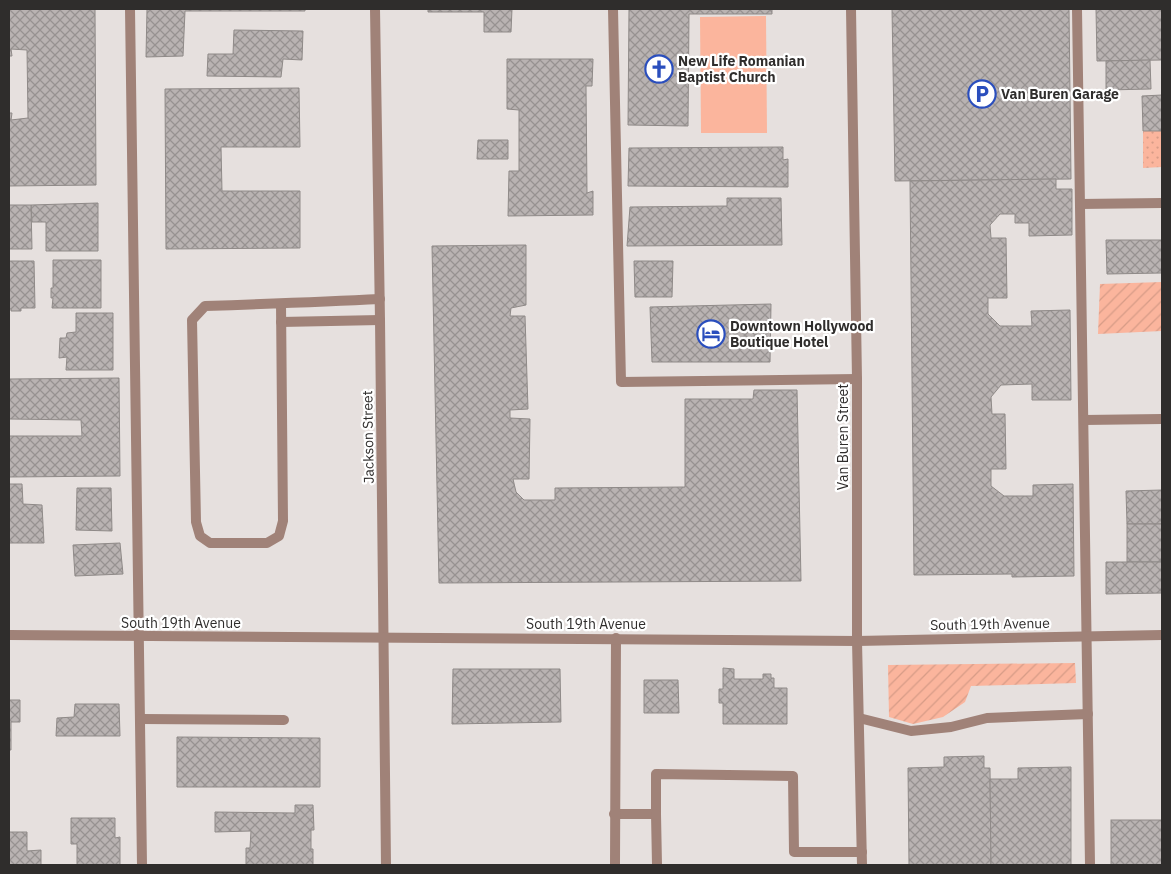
<svg xmlns="http://www.w3.org/2000/svg" width="1171" height="874" font-family="'IBM Plex Sans',sans-serif">
<style>
.grass{fill:url(#grass-dots)}
.garden{fill:url(#garden-furrows)}
.pitch{fill:#fbb59d}
.building{fill:url(#building-cross-hatch);stroke:#8f8a88}
.lines{fill:none;stroke-linecap:round;stroke-linejoin:round}
.lane{stroke:#a08278;stroke-width:10}
.street{stroke:#a08278;stroke-width:10}
.labels{text-anchor:middle;stroke-width:4.5;stroke-linejoin:round;paint-order:stroke}
.poi-label{font-size:14px;font-weight:bold;fill:#2f2d2c;stroke:#fff;text-anchor:start}
.street-label{font-size:14px;fill:#2f2d2c;stroke:#fff}
</style>
<defs>
<pattern id="grass-dots" width="8" height="8" patternUnits="userSpaceOnUse" patternTransform="scale(1.25)"><rect width="8" height="8" fill="#fbb59d"/><path d="M2 2h.1M6 6h.1" fill="none" stroke="#d79c87" stroke-width="1.8" stroke-linecap="round"/></pattern>
<pattern id="garden-furrows" width="10" height="10" patternUnits="userSpaceOnUse" patternTransform="scale(1.25)"><rect width="10" height="10" fill="#fbb59d"/><path d="M-1 1l2-2M0 10L10 0M9 11l2-2" fill="none" stroke="#d79c87"/></pattern>
<pattern id="building-cross-hatch" width="8" height="8" patternUnits="userSpaceOnUse" patternTransform="scale(1.25)"><rect width="8" height="8" fill="#b9b3b2"/><path d="M0 0l8 8M0 8l8-8" fill="none" stroke="#979291"/></pattern>
</defs>
<rect width="100%" height="100%" fill="#e6e0de"/>
<path class="grass" d="M1143,131H1162V167L1143,168Z"/>
<g class="garden">
<path d="M1162,282V331L1098,334L1100,284Z"/>
<path d="M1075,663L1076,683L971,686L965,702L943,717L913,724L889,717L888,665Z"/>
</g>
<path class="pitch" d="M766,16L767,133H701L700,17Z"/>
<g class="building">
<path d="M9,9H95L96,185L9,186V113H12L11,120L28,118L27,50L11,49L12,56H9Z"/>
<path d="M147,9H305V11H185L183,56L146,57Z"/>
<path d="M428,9H512L511,32H484V12H428Z"/>
<path d="M629,9H772V14H689L688,126L628,125Z"/>
<path d="M892,9H1069L1071,179L895,181Z"/>
<path d="M1096,9H1162V60L1097,61Z"/>
<path d="M234,30L303,31L302,60L283,59L281,77L207,76L208,54H233Z"/>
<path d="M507,59H593L592,86H586L587,193L593,191V215L508,216L509,171H519V110L507,109Z"/>
<path d="M1150,60L1151,89L1106,90V61Z"/>
<path d="M299,88L300,147H221L222,191H300V248L166,249L165,89Z"/>
<path d="M1162,95V131H1143L1142,96Z"/>
<path d="M478,140H508V159H477Z"/>
<path d="M783,147V160L788,159V187L628,186L629,148Z"/>
<path d="M1056,179V189H1072V235L1029,236V223H1015V214H1000L990,225L991,238H1006L1007,298H988V314L1000,326H1032L1031,311L1070,310L1071,400H1032V384L1001,385L991,397L992,414H1005L1006,469H991V486L1004,496H1033V485L1073,484L1074,576L1012,577V574L914,575L910,181Z"/>
<path d="M727,198H781L782,245L627,246L630,207L727,206Z"/>
<path d="M98,203V251H46V222H32L31,205Z"/>
<path d="M9,205H31L32,249H9Z"/>
<path d="M1106,240H1162V273L1107,274Z"/>
<path d="M526,245V305L511,308L510,316H525L528,409L510,410V418L530,419L529,479H513L516,492L524,500H555V488L685,487V399H753L754,390H797L801,581L439,583L432,246Z"/>
<path d="M53,260H101V308H52L53,298H51V288H53Z"/>
<path d="M9,261H34L35,308H21V311H11V309H9Z"/>
<path d="M634,261H673L672,297H635Z"/>
<path d="M771,304L770,362H652L650,307Z"/>
<path d="M76,313H113V370H66L67,357L59,358L60,338H66L67,333L76,332Z"/>
<path d="M119,378L120,476L9,477V436H82L81,420L9,419V379Z"/>
<path d="M9,484H22L23,504L42,505L44,543H9Z"/>
<path d="M77,488H111L112,531L76,530Z"/>
<path d="M1162,490V524H1127L1126,491Z"/>
<rect x="1127" y="524" width="35" height="38"/>
<path d="M120,543L123,574L75,576L73,545Z"/>
<path d="M1106,562H1162V593L1106,594Z"/>
<path d="M723,668L734,669V679H763V674H771V678H774V688H787V724H723V703H719V689H723Z"/>
<path d="M453,669H560L561,722L452,724Z"/>
<path d="M644,680H678L679,713H644Z"/>
<path d="M9,700H20V722H11V750H9Z"/>
<path d="M75,704H119L120,736H56L57,718L74,717Z"/>
<path d="M177,737L320,738V787H177Z"/>
<path d="M984,756V768H990L991,865H909L908,768L944,767V757Z"/>
<path d="M1071,767V865H991L990,779H1018V768Z"/>
<path d="M295,805H313L314,830H311V849H313V865H246V848H250L251,831L215,832V812L295,813Z"/>
<path d="M71,818H115V838L120,837V865H77V844H71Z"/>
<rect x="1111" y="820" width="51" height="45"/>
<path d="M9,832H27V851L41,850V865H9Z"/>
</g>
<g class="lines">
<g class="lane">
<path d="M130,9L142,865"/>
<path d="M613,9L621,382L857,379"/>
<path d="M1077,9L1090,865"/>
<path d="M1080,204L1162,203"/>
<path d="M281,304L283,521L279,536L267,543H210L200,536L196,522L192,320L205,306C263,304 321,302 380,299"/>
<path d="M281,322L380,320"/>
<path d="M1084,420L1162,419"/>
<path d="M859,718L911,731L951,727L987,718L1088,714"/>
<path d="M141,719L284,720"/>
<path d="M614,814H656V774L793,776L794,852H862"/>
<path d="M656,814L657,865"/>
<path d="M615,865L616,638"/>
</g>
<g class="street">
<path d="M375,9L380,320L386,865"/>
<path d="M851,9L857,379V641L862,865"/>
<path d="M9,635L857,641L1162,635"/>
</g>
</g>
<defs>
<g id="church-ring" transform="scale(1.4375)"><circle r="9.5" fill="#fff" stroke="#2a4ebd" stroke-width="1.5"/><path d="M-1.2-6h2.4v3.5h3.3v2.4h-3.3V6h-2.4V-.1h-3.3v-2.4h3.3Z" fill="#2a4ebd"/></g>
<g id="parking-ring" transform="scale(1.4375)"><circle r="9.5" fill="#fff" stroke="#2a4ebd" stroke-width="1.5"/><path d="M-3.5-5.5H1a3.5 3.5 0 0 1 0 7H-1V5.5H-3.5ZM-1-3.4V-.6H.8a1.4 1.4 0 0 0 0-2.8Z" fill="#2a4ebd"/></g>
<g id="hotel-ring" transform="scale(1.4375)"><circle r="9.5" fill="#fff" stroke="#2a4ebd" stroke-width="1.5"/><path d="M-6-4.5h1.5V1H6V5H4.5V3h-9V5H-6ZM-4 0a1.8 1.8 0 1 1 3.6 0ZM.5 0V-2.5h3Q6-2.5 6 0Z" fill="#2a4ebd"/></g>
</defs>
<g fill-rule="evenodd">
<use href="#church-ring" x="659" y="69"/>
<use href="#parking-ring" x="982" y="94"/>
<use href="#hotel-ring" x="711" y="334"/>
</g>
<g class="labels">
<g class="poi-label">
<text x="678" y="66">New Life Romanian<tspan x="678" dy="16">Baptist Church</tspan></text>
<text x="1001" y="99">Van Buren Garage</text>
<text x="730" y="331">Downtown Hollywood<tspan x="730" dy="16">Boutique Hotel</tspan></text>
</g>
<g class="street-label">
<text transform="translate(368 437) rotate(-91)" y="5">Jackson Street</text>
<text transform="translate(843 437) rotate(-90)" y="5">Van Buren Street</text>
<text x="181" y="628">South 19th Avenue</text>
<text x="586" y="629">South 19th Avenue</text>
<text transform="translate(990 624) rotate(-1)" y="5">South 19th Avenue</text>
</g>
</g>
<rect width="1171" height="874" fill="none" stroke="#2f2d2c" stroke-width="20"/>
</svg>
